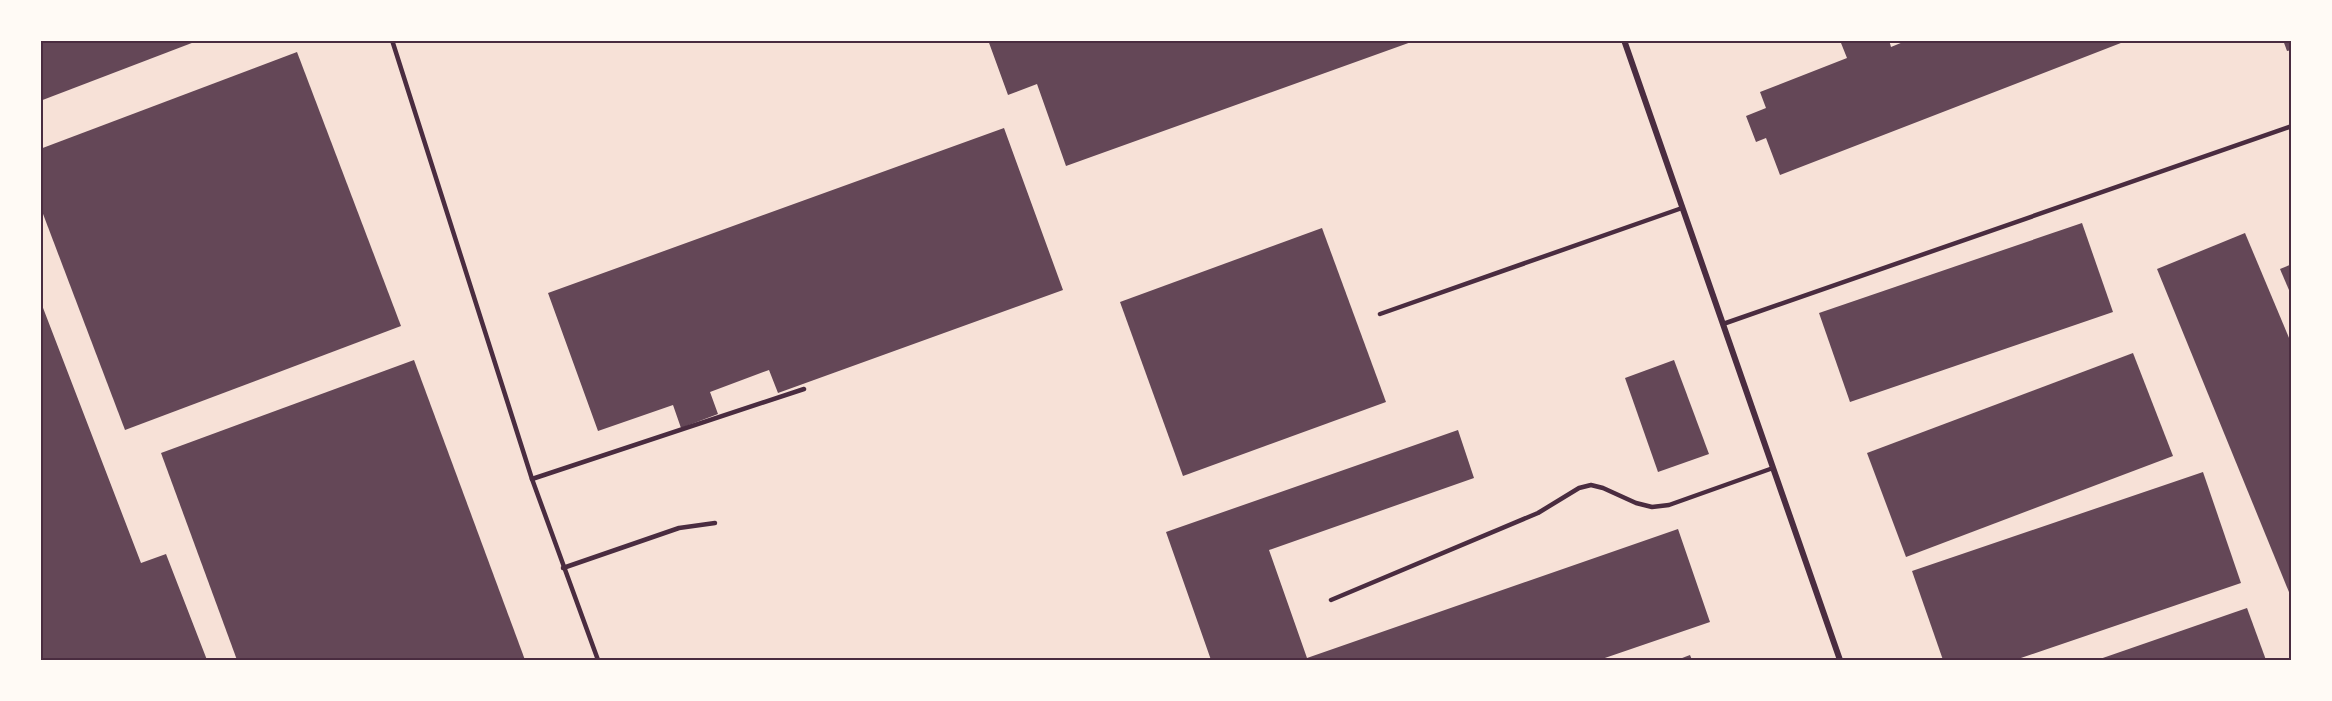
<svg xmlns="http://www.w3.org/2000/svg" width="2332" height="701" font-family="Inter,sans-serif">
<style>
.building{fill:#644757}
.lines{fill:none;stroke-linecap:round;stroke-linejoin:round}
.service{stroke:#4a2c40;stroke-width:4.5}
.minor{stroke:#4a2c40;stroke-width:6}
.neatline{fill:none;stroke:#4a2c40;stroke-width:2}
</style>
<rect width="100%" height="100%" fill="#f7e1d7"/>
<g class="building">
<path d="M40,40H197V41L40,101Z"/>
<path d="M988,40H1414V41L1066,166L1037,84L1008,95Z"/>
<path d="M1846,40H1889L1891,47L1908,40L2126,41L1780,175L1766,138L1756,142L1746,116L1766,108L1760,92L1847,58L1841,43Z"/>
<path d="M2283,40H2292V50L2287,51Z"/>
<path d="M297,52L401,326L125,430L40,206V149Z"/>
<path d="M1004,128L1063,290L778,393L769,370L710,392L718,414L681,428L673,405L598,431L548,293Z"/>
<path d="M2082,223L2113,312L1850,402L1819,313Z"/>
<path d="M1322,228L1386,402L1183,476L1120,302Z"/>
<path d="M2245,233L2292,345L2291,597L2157,269Z"/>
<path d="M2292,264V297L2280,269Z"/>
<path d="M40,300L141,563L166,554L207,660H40Z"/>
<path d="M2133,353L2173,456L1906,557L1867,453Z"/>
<path d="M414,360L525,660H237L161,453Z"/>
<path d="M1674,360L1709,454L1658,472L1625,378Z"/>
<path d="M1458,430L1474,478L1269,550L1307,658L1678,529L1710,622L1599,660H1211L1166,532Z"/>
<path d="M2203,472L2241,583L2015,660H1943L1912,571Z"/>
<path d="M2247,608L2266,660H2097Z"/>
<path d="M1690,655L1692,660H1677Z"/>
</g>
<g class="lines">
<g class="service">
<path d="M392,40L532,479L598,660"/>
<path d="M1380,314L1682,208"/>
<path d="M1723,324L2292,126"/>
<path d="M532,479L804,389"/>
<path d="M563,568L679,528L715,523"/>
<path d="M1331,600L1538,513L1579,488L1591,485L1603,488L1636,503L1652,507L1669,505L1773,468"/>
</g>
<path class="minor" d="M1624,40L1840,660"/>
</g>
<rect width="2332" height="701" fill="none" stroke="#fffaf5" stroke-width="84"/>
<rect x="42" y="42" width="2248" height="617" class="neatline"/>
</svg>
